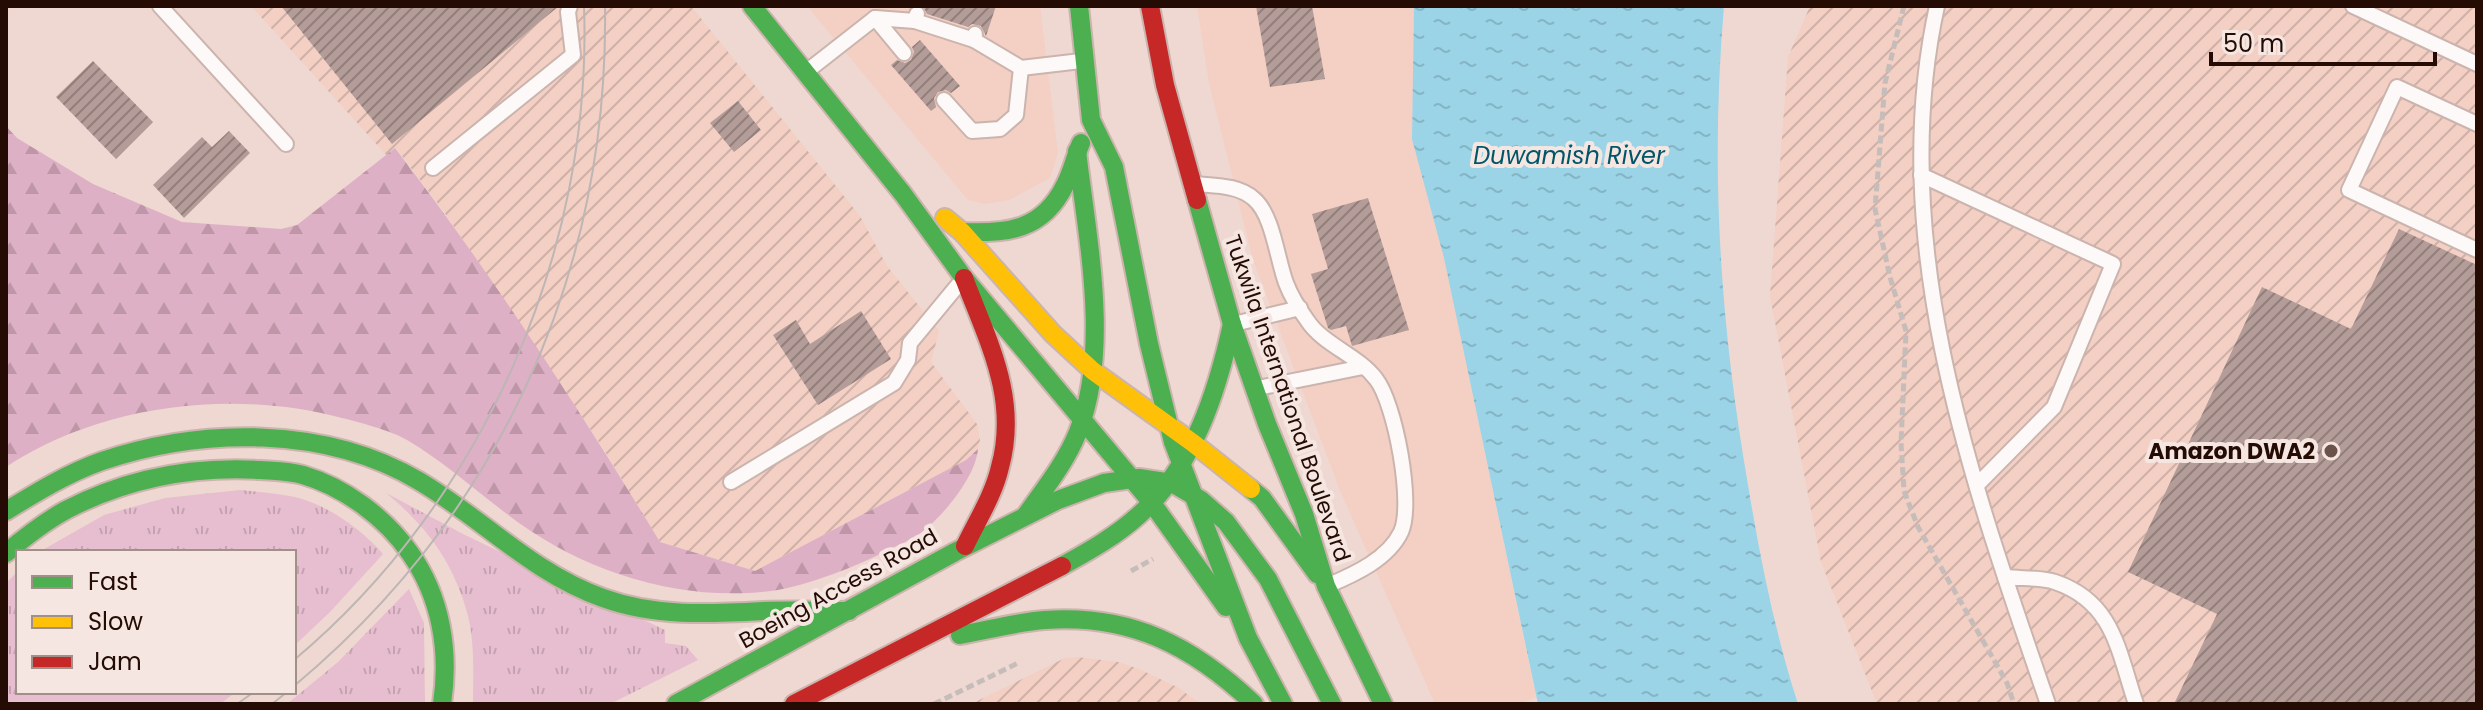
<svg xmlns="http://www.w3.org/2000/svg" width="2483" height="710" font-family="Poppins,sans-serif">
<style>
.built{fill:#f3cfc4}
.industrial{fill:url(#industrial-furrows)}
.grass{fill:url(#grass-tufts)}
.forest{fill:url(#forest-firs)}
.water{fill:url(#water-ripples)}
.building{fill:url(#building-hatch)}
.lines{fill:none;stroke-linecap:round;stroke-linejoin:round}
.lane-casing{stroke:#cbb4ad;stroke-width:18}
.fast-casing{stroke:#cbb4ad;stroke-width:22}
.slow-casing{stroke:#cbb4ad;stroke-width:22}
.jam-casing{stroke:#cbb4ad;stroke-width:22}
.path{stroke:#c6bdba;stroke-width:5;stroke-dasharray:8 4;stroke-linecap:butt}
.lane{stroke:#fdf9f8;stroke-width:14}
.fast{stroke:#4caf50;stroke-width:18}
.slow{stroke:#ffc107;stroke-width:18}
.jam{stroke:#c62828;stroke-width:18}
.tram{stroke:#bdb6b4;stroke-width:2}
.poi-dot{fill:#6b534c;stroke:#f5e6e2;stroke-width:3}
.labels{text-anchor:middle;stroke-width:8;stroke-linejoin:round;paint-order:stroke}
.street-label{font-size:22px;fill:#240c05;stroke:#f5e6e2}
.poi-label{font-size:22px;font-weight:bold;fill:#240c05;stroke:#f5e6e2;text-anchor:end}
.water-label{font-size:24px;font-style:italic;fill:#005568;stroke:#f5e6e2}
</style>
<defs>
<pattern id="industrial-furrows" width="10" height="10" patternUnits="userSpaceOnUse" patternTransform="scale(2)"><rect width="10" height="10" fill="#f3cfc4"/><path d="M-1 1l2-2M0 10L10 0M9 11l2-2" fill="none" stroke="#d0b1a7"/></pattern>
<pattern id="grass-tufts" width="24" height="20" patternUnits="userSpaceOnUse" patternTransform="scale(2)"><rect width="24" height="20" fill="#e6becf"/><path d="M3 7l-1-3M5 7V3M7 7l1-3M15 17l-1-3M17 17v-4M19 17l1-3" fill="none" stroke="#c5a2b0"/></pattern>
<pattern id="forest-firs" width="22" height="20" patternUnits="userSpaceOnUse" patternTransform="scale(2)"><rect width="22" height="20" fill="#deb0c5"/><path d="M5 1l3.5 6h-7zM16 11l3.5 6h-7z" fill="#be96a8"/></pattern>
<pattern id="water-ripples" width="26" height="14" patternUnits="userSpaceOnUse" patternTransform="scale(2)"><rect width="26" height="14" fill="#9ad4e6"/><path d="M2 4q2-2 4 0t4 0M15 11q2-2 4 0t4 0" fill="none" stroke="#85b5c4"/></pattern>
<pattern id="building-hatch" width="6" height="6" patternUnits="userSpaceOnUse" patternTransform="scale(2)"><rect width="6" height="6" fill="#b49d99"/><path d="M-1 1l2-2M0 6l6-6M5 7l2-2" fill="none" stroke="#927e7b"/></pattern>
</defs>
<rect width="100%" height="100%" fill="#efd8d1"/>
<g class="built">
<path d="M807,6H1040L1058,153L1050,178L1009,200L985,204L968,200Z"/>
<path d="M1197,6H1414L1412,139L1444,258L1536,697L1519,704H1435L1341,493L1253,260L1209,83Z"/>
</g>
<g class="industrial">
<path d="M251,6H691L860,216L887,266L939,331L931,362L977,424L980,440L978,449L966,460L755,571L660,542L601,445L442,209L396,148L389,158Z"/>
<path d="M1810,6H2477V704H1877L1821,562L1770,296L1788,57Z"/>
<path d="M1077,657L1118,662L1139,669L1179,688L1200,704H971L1065,658Z"/>
</g>
<g class="grass">
<path d="M240,490C258,492 278,493 295,497C326,504 363,530 383,554L331,611L294,646V552H39L104,515L165,498Z"/>
<path d="M386,493L465,535L665,630V643L686,646L698,660L610,704H473C473,676 475,644 468,616C455,565 427,526 386,493Z"/>
<path d="M18,571V692H236L220,704H6V583Z"/>
<path d="M409,589L424,623L425,704H287L338,662Z"/>
</g>
<path class="forest" d="M6,126L17,138L93,184L182,222L281,229L297,225L395,148C491,273 578,407 660,542L755,571L966,460L978,449C976,476 944,515 922,532C913,539 901,544 890,549C858,566 807,586 771,591C682,602 591,574 519,523C482,496 446,463 407,440C390,430 358,422 338,417C230,389 99,405 6,467Z"/>
<path class="water" d="M1414,6H1724C1710,169 1720,324 1748,485C1760,558 1775,633 1798,704H1538L1444,258L1412,139Z"/>
<g class="building">
<path d="M281,6H559L392,144Z"/>
<path d="M923,6H996L986,36L981,26L972,24L968,27L927,14Z"/>
<path d="M1256,6H1312L1325,79L1270,87Z"/>
<path d="M920,40L960,86L951,93L946,90L938,92L934,98L936,107L931,111L891,65L897,60L905,63L911,60L914,52L912,47Z"/>
<path d="M93,61L153,122L116,159L56,97Z"/>
<path d="M738,101L761,130L734,152L710,123Z"/>
<path d="M229,131L250,153L184,218L153,185L202,137L212,147Z"/>
<path d="M1368,198L1409,330L1352,346L1346,326L1331,330L1328,328L1311,274L1328,269L1312,214Z"/>
<path d="M2399,229L2477,265V704H2174L2217,614L2128,572L2262,287L2351,329Z"/>
<path d="M861,311L891,359L818,405L773,335L796,320L810,344Z"/>
</g>
<g class="lines">
<g class="lane-casing">
<g id="lane">
<path d="M160,6L286,144"/>
<path d="M1937,6C1885,242 1972,483 2048,704"/>
<path d="M2353,6L2477,64"/>
<path d="M917,14L915,21L974,40L975,34"/>
<path d="M875,18L904,53"/>
<path d="M974,40L1021,68L1081,61"/>
<path d="M806,72L875,18L915,21"/>
<path d="M944,100L972,131L1000,129L1016,115L1021,68"/>
<path d="M2477,124L2397,87L2349,190L2477,250"/>
<path d="M433,168L573,55L568,12L570,6"/>
<path d="M1921,175L2113,264L2054,407L1978,484"/>
<path d="M1196,184C1215,186 1239,185 1254,199C1273,215 1277,259 1286,283C1291,296 1299,309 1307,320C1323,345 1358,355 1376,379C1395,403 1414,504 1401,532C1388,559 1355,574 1329,585"/>
<path d="M1234,324L1300,308"/>
<path d="M1258,388L1363,367"/>
<path d="M731,482L894,383L908,360L910,343L958,285"/>
<path d="M2005,577C2021,579 2040,577 2055,582C2114,602 2118,651 2136,704"/>
</g>
</g>
<g class="fast-casing">
<g id="fast">
<path d="M752,6L903,194L964,278L1152,503L1226,607"/>
<path d="M1079,6L1091,120L1114,167L1149,344L1173,442L1248,638L1283,704"/>
<path d="M1197,200L1232,324L1267,424L1304,514L1326,586L1383,704"/>
<path d="M962,232C1008,234 1043,230 1065,185C1072,172 1075,157 1081,143"/>
<path d="M1251,489L1262,498L1317,574"/>
<path d="M6,511C37,492 68,473 102,461C203,427 326,426 419,481C482,518 532,573 603,598C655,617 709,614 764,611C792,610 821,611 849,611"/>
<path d="M1026,515C1045,488 1066,462 1078,432C1111,348 1087,238 1077,151"/>
<path d="M6,553C25,537 44,522 66,510C126,479 192,466 260,470C274,471 289,471 303,475C344,487 385,517 410,553C441,597 450,651 442,704"/>
<path d="M1062,566C1089,551 1116,536 1139,515C1193,467 1217,393 1232,324"/>
<path d="M960,635C988,630 1016,622 1045,620C1131,614 1193,646 1254,704"/>
<path d="M676,704L955,552L1058,500L1104,483L1139,478L1172,483L1201,500L1226,522L1268,579L1332,704"/>
</g>
</g>
<g class="slow-casing">
<path id="slow" d="M945,218L962,232L1053,334L1093,371L1193,443L1251,489"/>
</g>
<g class="jam-casing">
<g id="jam">
<path d="M1150,6L1165,85L1197,200"/>
<path d="M964,278C988,342 1019,398 1000,467C994,494 977,521 965,546"/>
<path d="M794,704L1062,566"/>
</g>
</g>
<g class="path">
<path d="M1904,6L1885,83L1875,209L1890,277L1906,331L1901,443L1904,491L1918,527L2007,683L2014,704"/>
<path d="M1131,571L1153,559"/>
<path d="M934,704L1020,662"/>
</g>
<use href="#lane" class="lane"/>
<use href="#fast" class="fast"/>
<use href="#slow" class="slow"/>
<use href="#jam" class="jam"/>
<g class="tram">
<path d="M294,660C483,502 593,251 584,6"/>
<path d="M294,686C499,515 609,273 605,6"/>
<path d="M237,704L254,692"/>
<path d="M272,704L287,692"/>
</g>
</g>
<circle class="poi-dot" cx="2331" cy="451" r="8"/>
<g class="labels">
<g class="street-label">
<text transform="translate(1288 398) rotate(71)" y="8">Tukwila International Boulevard</text>
<text transform="translate(838 588) rotate(-29)" y="8">Boeing Access Road</text>
</g>
<g class="poi-label">
<text x="2315" y="459">Amazon DWA2</text>
</g>
<g class="water-label">
<text x="1569" y="164">Duwamish River</text>
</g>
</g>
<rect width="2483" height="710" fill="none" stroke="#240c05" stroke-width="16"/>
<rect x="16" y="550" width="280" height="144" fill="#f5e6e2" stroke="#a18f8a" stroke-width="2"/>
<rect x="32" y="576" width="40" height="12" fill="#4caf50" stroke="#a18f8a" stroke-width="2"/>
<text x="88" y="590" font-size="24" fill="#240c05">Fast</text>
<rect x="32" y="616" width="40" height="12" fill="#ffc107" stroke="#a18f8a" stroke-width="2"/>
<text x="88" y="630" font-size="24" fill="#240c05">Slow</text>
<rect x="32" y="656" width="40" height="12" fill="#c62828" stroke="#a18f8a" stroke-width="2"/>
<text x="88" y="670" font-size="24" fill="#240c05">Jam</text>
<path d="M2211 52v12h224v-12" fill="none" stroke="#240c05" stroke-width="4"/>
<text x="2223" y="52" font-size="24" fill="#240c05" stroke="#f5e6e2" stroke-width="6" paint-order="stroke">50 m</text>
</svg>
